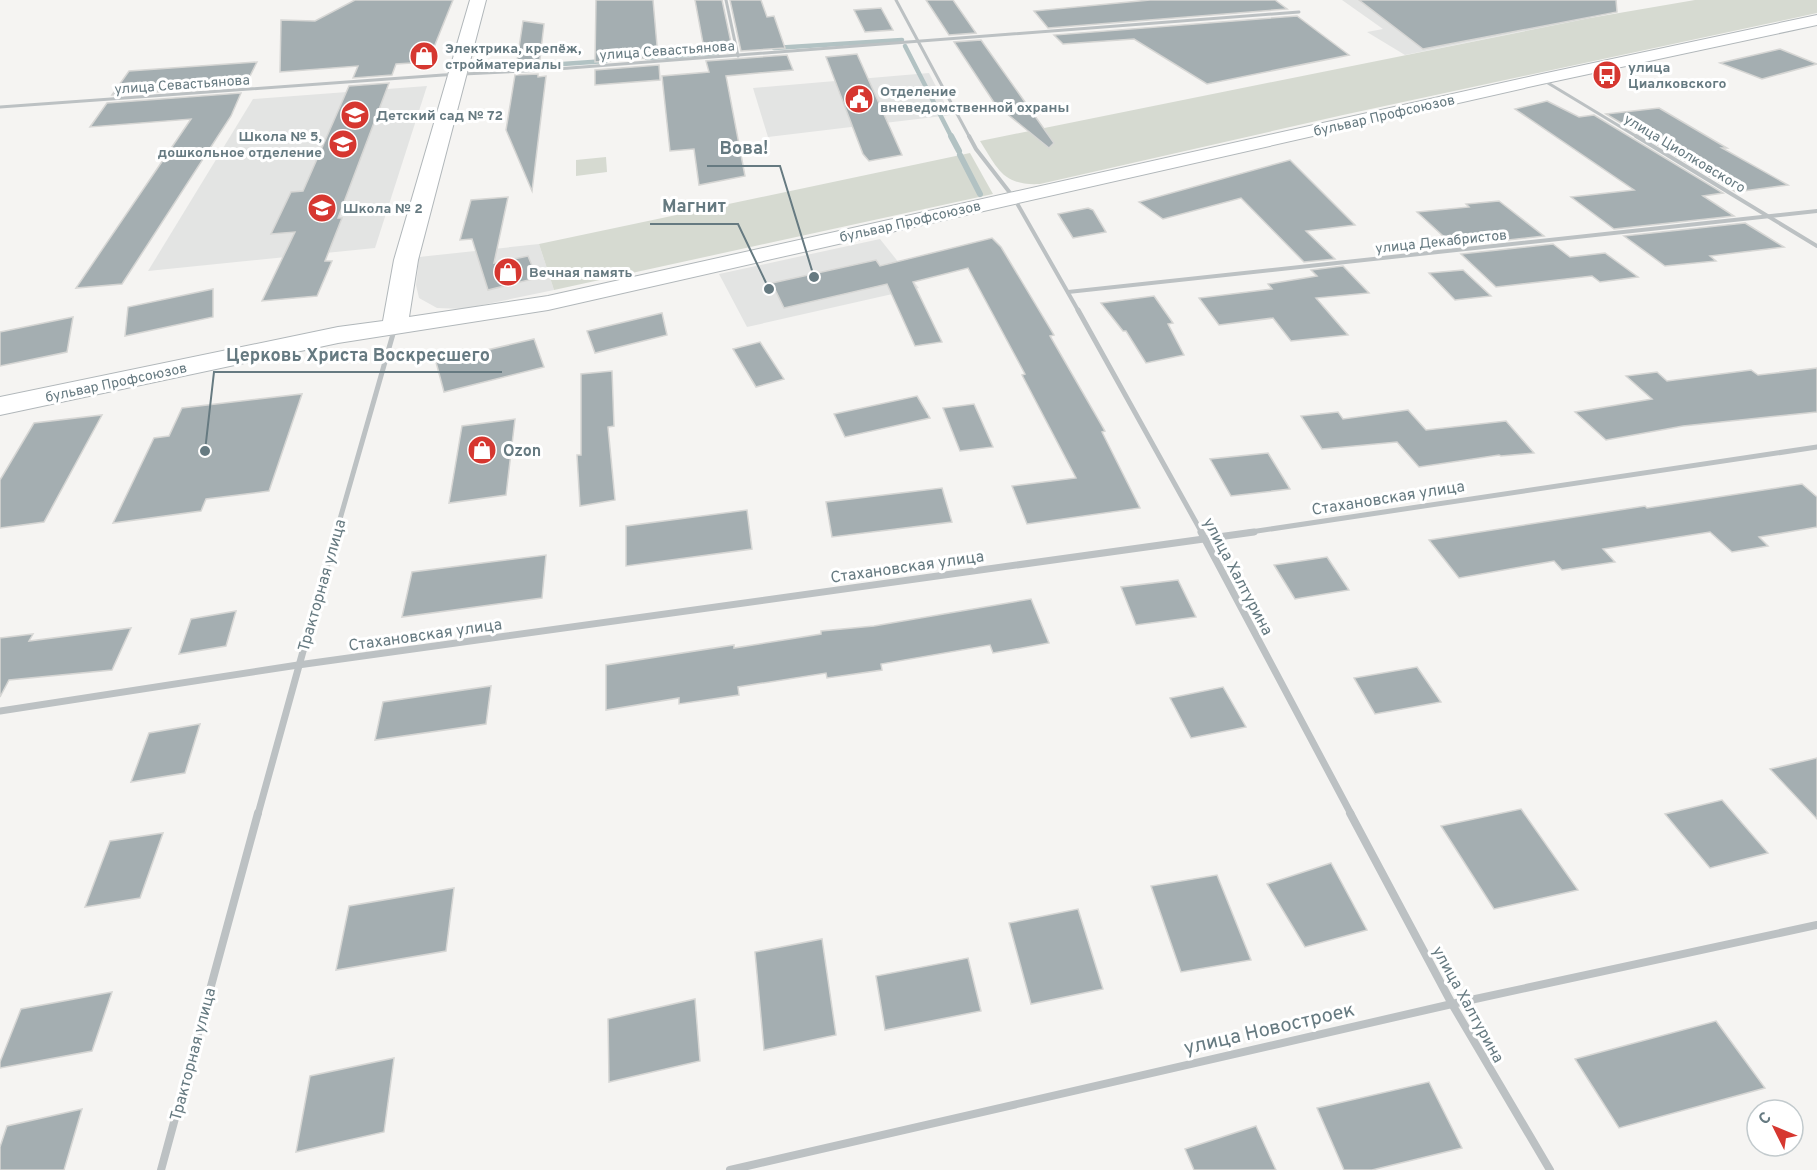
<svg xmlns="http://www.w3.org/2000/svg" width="1817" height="1170" font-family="Overpass,sans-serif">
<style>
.built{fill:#e3e4e3}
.green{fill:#d6dad1}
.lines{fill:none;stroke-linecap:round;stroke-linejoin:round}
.stream-far1{stroke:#b2c2c3;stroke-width:4.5}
.stream{stroke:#b2c2c3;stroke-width:6}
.building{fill:#a4aeb1;stroke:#d6d6d4;stroke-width:1.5}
.secondary-casing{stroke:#b1b7ba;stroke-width:2}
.minor-far4{stroke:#bcc1c3;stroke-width:3}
.minor-far3{stroke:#bcc1c3;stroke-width:4}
.minor-far2{stroke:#bcc1c3;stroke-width:5}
.minor-far1{stroke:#bcc1c3;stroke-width:7}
.minor{stroke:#bcc1c3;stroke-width:8}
.secondary{fill:#fff;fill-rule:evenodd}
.labels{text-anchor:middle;stroke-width:6;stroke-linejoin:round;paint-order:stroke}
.far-poi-label{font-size:14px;font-weight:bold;fill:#667a81;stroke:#fff;text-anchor:start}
.far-street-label{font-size:14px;fill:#667a81;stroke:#fff}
.poi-label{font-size:16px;font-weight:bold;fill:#667a81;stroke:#fff;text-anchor:start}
.street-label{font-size:16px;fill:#667a81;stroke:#fff}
.near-street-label{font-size:20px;fill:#667a81;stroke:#fff}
.leader{fill:none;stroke:#667a81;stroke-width:2}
.callout-dot{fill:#667a81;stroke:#fff;stroke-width:2}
.callout-label{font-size:18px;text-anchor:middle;font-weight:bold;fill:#667a81;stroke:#fff;stroke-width:6;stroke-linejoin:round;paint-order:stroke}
</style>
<rect width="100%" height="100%" fill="#f5f4f2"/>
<g class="built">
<path d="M1342,0H1557L1590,18L1405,55L1367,32L1383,29Z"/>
<path d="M929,73L951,115L768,137L753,88Z"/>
<path d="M427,86L375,248L148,271L253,99Z"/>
<path d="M880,239L919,288L747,327L719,274Z"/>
<path d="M539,244L554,290L463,309L437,308L419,298L416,285L419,257Z"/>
</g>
<g class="green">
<path d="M1695,0H1817V13L1343,115L1040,184C1003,186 998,169 980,141L1590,18Z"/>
<path d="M970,153L993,194L554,290L539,244Z"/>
<path d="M606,157L607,172L576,176V160Z"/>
</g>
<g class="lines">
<g class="stream-far1">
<path d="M905,46L952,138"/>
<path d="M774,48L902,40"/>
<path d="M647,58L717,53"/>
<path d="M489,69L606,61"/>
</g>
<g class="stream">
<path d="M951,136L959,151"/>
<path d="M960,155L980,194"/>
</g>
</g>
<g class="building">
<path d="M355,0H453L428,62L396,64L392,75L353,78L358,66L280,72L281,20L315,21Z"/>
<path d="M596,0H653L658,57L595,62Z"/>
<path d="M695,0H722L733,52L705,54Z"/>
<path d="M730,0H761L767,17L774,16L785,48L741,51Z"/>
<path d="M926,0H953L976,33L949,35Z"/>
<path d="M1150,0H1275L1287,9L1048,28L1034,11Z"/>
<path d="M1359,0H1616L1617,12L1423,49Z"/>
<path d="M881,8L893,30L865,32L854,10Z"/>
<path d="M1297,16L1349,55L1207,84L1134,39L1063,44L1054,35Z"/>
<path d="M523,21L544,24L539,67L516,68Z"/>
<path d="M981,40L1054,143L1049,148L995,104L954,42Z"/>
<path d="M1780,49L1817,64L1762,79L1720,63Z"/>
<path d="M857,54L902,155L869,161L863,154L826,57Z"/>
<path d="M787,55L793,70L726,76L745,176L699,185L694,149L670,151L662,76L709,72L706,61Z"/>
<path d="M257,62L245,86L112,95L129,71Z"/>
<path d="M659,65L660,80L595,85V70Z"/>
<path d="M538,74V77L546,76L532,191L506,130L515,75Z"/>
<path d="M389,83L338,218H342L325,261H332L317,296L262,301L295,232L271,234L291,192L303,191L349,86Z"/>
<path d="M241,93L231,116L122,284L76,288L191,119L90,127L107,103Z"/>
<path d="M1547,101L1579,117L1594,115L1723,193L1703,196L1734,216L1614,229L1571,197L1634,190L1515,109Z"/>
<path d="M1659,108L1727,148H1722L1788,185L1736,192L1606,114Z"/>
<path d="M1290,160L1355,225L1306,231L1335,259L1304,262L1241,198L1163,219L1139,202Z"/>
<path d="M508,197L494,263L528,256L537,278L488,290L472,239L460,240L471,200Z"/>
<path d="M1499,201L1544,236L1454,246L1417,212L1469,207L1466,204Z"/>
<path d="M1088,208L1093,210L1106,232L1073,238L1058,214Z"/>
<path d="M1745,223L1784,247L1710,256L1716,261L1665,266L1624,236Z"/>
<path d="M992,238L1001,247L1054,335L1050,336L1105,431L1102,432L1140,508L1027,524L1012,486L1076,478L1022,375L1025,374L968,268L913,282L942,342L915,346L887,284L784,308L772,283L876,260L880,266Z"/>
<path d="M1553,244L1570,257L1605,253L1638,277L1600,282L1592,276L1496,287L1461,254Z"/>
<path d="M1343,266L1369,293L1316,298L1348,335L1291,341L1273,318L1219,325L1199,298L1272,289L1268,284L1317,276L1311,270Z"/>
<path d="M1463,270L1491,296L1455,300L1429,273Z"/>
<path d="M213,289V317L125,336L128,307Z"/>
<path d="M1154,296L1173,323L1168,324L1184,355L1146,363L1126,331H1123L1101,303Z"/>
<path d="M662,313L667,335L595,353L587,331Z"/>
<path d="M73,317L67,352L0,366V332Z"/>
<path d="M534,339L544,367L444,392L436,362Z"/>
<path d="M760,342L784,379L756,387L733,349Z"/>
<path d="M1817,368V412L1683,426L1606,440L1575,412L1652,399L1626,376L1657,372L1667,381L1751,370L1758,375Z"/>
<path d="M612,371L614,426L608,427L615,500L580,506L577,455H581V374Z"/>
<path d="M302,394L269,491L206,499L201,511L113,523L154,438L169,436L182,408Z"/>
<path d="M917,396L930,418L845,437L834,414Z"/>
<path d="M974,404L993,447L960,451L943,408Z"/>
<path d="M1408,410L1426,430L1506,421L1534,453L1501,456L1499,455L1419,467L1397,442L1322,449L1301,416L1338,412L1343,419Z"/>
<path d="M102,415L44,522L0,528V480L34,423Z"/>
<path d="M515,419L506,495L449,503L462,426Z"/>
<path d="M1268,453L1290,489L1231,496L1210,459Z"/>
<path d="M1802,484L1817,497V527L1759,537L1768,546L1732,552L1710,532L1603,549L1615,562L1562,570L1554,561L1459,578L1429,540L1645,506L1647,508Z"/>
<path d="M942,488L952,522L832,537L826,502Z"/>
<path d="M747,510L752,549L626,566V526Z"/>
<path d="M546,555L542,598L402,617L412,572Z"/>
<path d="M1327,557L1349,590L1295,599L1274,565Z"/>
<path d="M1178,580L1196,617L1136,625L1121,587Z"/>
<path d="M1031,599L1049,643L993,653L990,645L881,664L882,670L827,678L826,673L738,687L739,695L679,704V698L606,710V665L734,645V648L821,634V631L874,626Z"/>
<path d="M236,611L226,646L179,654L191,619Z"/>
<path d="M131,628L112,670L9,680L0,697V638L33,634L29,641Z"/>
<path d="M1417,667L1441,702L1375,714L1354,678Z"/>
<path d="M491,686L486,724L375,740L383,702Z"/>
<path d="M1223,687L1246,727L1191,738L1170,698Z"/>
<path d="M200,724L185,773L131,782L149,733Z"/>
<path d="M1817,758V819L1770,769Z"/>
<path d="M1722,800L1768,853L1710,868L1665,814Z"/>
<path d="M1521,809L1578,890L1494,909L1441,826Z"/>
<path d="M163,833L140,898L85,907L110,841Z"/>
<path d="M1331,863L1367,930L1305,947L1267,884Z"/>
<path d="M1217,875L1251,960L1181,972L1151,886Z"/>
<path d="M454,888L446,951L336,970L349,906Z"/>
<path d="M1078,909L1103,989L1031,1004L1009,923Z"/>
<path d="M822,939L836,1035L764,1050L755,952Z"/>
<path d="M968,958L981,1011L885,1030L876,976Z"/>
<path d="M112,992L92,1051L0,1068V1062L21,1009Z"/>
<path d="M695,999L700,1061L609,1082L608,1019Z"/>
<path d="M1716,1021L1765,1088L1619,1128L1575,1059Z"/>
<path d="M394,1058L384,1132L296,1152L310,1076Z"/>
<path d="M1429,1082L1462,1148L1372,1170H1344L1317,1108Z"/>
<path d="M82,1109L64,1170H0V1147L7,1126Z"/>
<path d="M1256,1126L1276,1170H1194L1185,1149Z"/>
</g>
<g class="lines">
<g class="secondary-casing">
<path id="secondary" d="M470,0H486L418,260L409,317L548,296L1542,74L1817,15V25L1542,84L548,310L338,343L0,415V397L338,327L383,321L394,260Z"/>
</g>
<g class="minor-far4">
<path d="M726,0L738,56"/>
<path d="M896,0L970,138"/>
<path d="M1543,80L1639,138"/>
<path d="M0,107L443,75L544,70L1299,12"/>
</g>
<g class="minor-far3">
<path d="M969,136L976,149L1014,198L1079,312"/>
<path d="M1636,136L1817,246"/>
<path d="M1068,292L1817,211"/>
</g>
<g class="minor-far2">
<path d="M1078,310L1202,533"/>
<path d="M336,533L395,327"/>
<path d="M1244,533L1817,447"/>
</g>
<g class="minor-far1">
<path d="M1201,532L1351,814"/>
<path d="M0,711L298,665L1254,532"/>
<path d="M258,814L336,532"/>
</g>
<g class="minor">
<path d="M1350,813L1452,1004L1550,1170"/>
<path d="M161,1170L258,813"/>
<path d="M730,1170L1452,1004L1817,925"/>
</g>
<use href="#secondary" class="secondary"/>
</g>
<defs>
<g id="shop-disc" transform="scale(1.5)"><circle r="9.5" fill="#d63730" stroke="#fff"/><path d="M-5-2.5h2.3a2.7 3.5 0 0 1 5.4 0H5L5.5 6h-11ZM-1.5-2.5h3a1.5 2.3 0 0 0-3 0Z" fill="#fff"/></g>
<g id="bus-disc" transform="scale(1.5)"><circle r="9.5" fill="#d63730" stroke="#fff"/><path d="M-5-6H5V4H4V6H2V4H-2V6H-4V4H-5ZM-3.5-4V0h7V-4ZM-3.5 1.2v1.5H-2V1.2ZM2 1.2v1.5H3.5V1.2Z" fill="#fff"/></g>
<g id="civic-disc" transform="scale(1.5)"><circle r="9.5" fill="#d63730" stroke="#fff"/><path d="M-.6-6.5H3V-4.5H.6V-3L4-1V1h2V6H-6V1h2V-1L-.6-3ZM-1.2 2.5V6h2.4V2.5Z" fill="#fff"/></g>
<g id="school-disc" transform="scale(1.5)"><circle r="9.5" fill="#d63730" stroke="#fff"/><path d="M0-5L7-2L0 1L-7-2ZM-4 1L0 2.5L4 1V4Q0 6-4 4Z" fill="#fff"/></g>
</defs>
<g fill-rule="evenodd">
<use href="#shop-disc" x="424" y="56"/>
<use href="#bus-disc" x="1607" y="75"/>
<use href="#civic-disc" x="859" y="99"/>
<use href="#school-disc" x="355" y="115"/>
<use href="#school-disc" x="343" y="144"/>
<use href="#school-disc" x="322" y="208"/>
<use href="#shop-disc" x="508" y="272"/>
<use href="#shop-disc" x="482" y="450"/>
</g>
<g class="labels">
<g class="far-poi-label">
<text x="445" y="53">Электрика, крепёж,<tspan x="445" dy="16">стройматериалы</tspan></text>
<text x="1628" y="72">улица<tspan x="1628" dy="16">Циалковского</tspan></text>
<text x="880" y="96">Отделение<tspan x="880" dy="16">вневедомственной охраны</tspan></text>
<text x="376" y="120">Детский сад № 72</text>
<text x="322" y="141" text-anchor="end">Школа № 5,<tspan x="322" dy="16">дошкольное отделение</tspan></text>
<text x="343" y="213">Школа № 2</text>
<text x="529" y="277">Вечная память</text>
</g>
<g class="far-street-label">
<text transform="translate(667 50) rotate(-4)" y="5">улица Севастьянова</text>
<text transform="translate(182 84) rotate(-4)" y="5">улица Севастьянова</text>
<text transform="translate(1384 115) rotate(-13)" y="5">бульвар Профсоюзов</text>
<text transform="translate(1685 153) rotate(31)" y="5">улица Циолковского</text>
<text transform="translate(910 221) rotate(-13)" y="5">бульвар Профсоюзов</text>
<text transform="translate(1441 241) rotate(-6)" y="5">улица Декабристов</text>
<text transform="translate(116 382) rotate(-12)" y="5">бульвар Профсоюзов</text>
</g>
<g class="poi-label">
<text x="503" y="456">Ozon</text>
</g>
<g class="street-label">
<text transform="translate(1388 497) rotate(-9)" y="6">Стахановская улица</text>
<text transform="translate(907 566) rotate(-8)" y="6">Стахановская улица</text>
<text transform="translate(1239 576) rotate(62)" y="6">улица Халтурина</text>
<text transform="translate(321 585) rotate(-74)" y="6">Тракторная улица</text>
<text transform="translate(425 634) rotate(-8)" y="6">Стахановская улица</text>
<text transform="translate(1469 1004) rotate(61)" y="6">улица Халтурина</text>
<text transform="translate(192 1054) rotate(-75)" y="6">Тракторная улица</text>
</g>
<g class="near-street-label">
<text transform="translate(1269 1028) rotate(-13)" y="7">улица Новостроек</text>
</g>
</g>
<path class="leader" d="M814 277L780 166H707M769 289L738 224H650M205 451L214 372H502"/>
<g class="callout-dot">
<circle cx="814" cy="277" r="6"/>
<circle cx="769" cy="289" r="6"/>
<circle cx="205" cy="451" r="6"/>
</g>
<g class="callout-label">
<text x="744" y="154">Вова!</text>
<text x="694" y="212">Магнит</text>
<text x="358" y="361">Церковь Христа Воскресшего</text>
</g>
<g transform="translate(1775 1128) rotate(313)"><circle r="28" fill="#ffffff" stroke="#c2cacd" stroke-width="1.5"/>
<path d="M0-4.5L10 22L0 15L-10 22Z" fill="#d63730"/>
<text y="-9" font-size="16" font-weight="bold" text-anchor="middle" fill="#667a81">С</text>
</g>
</svg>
